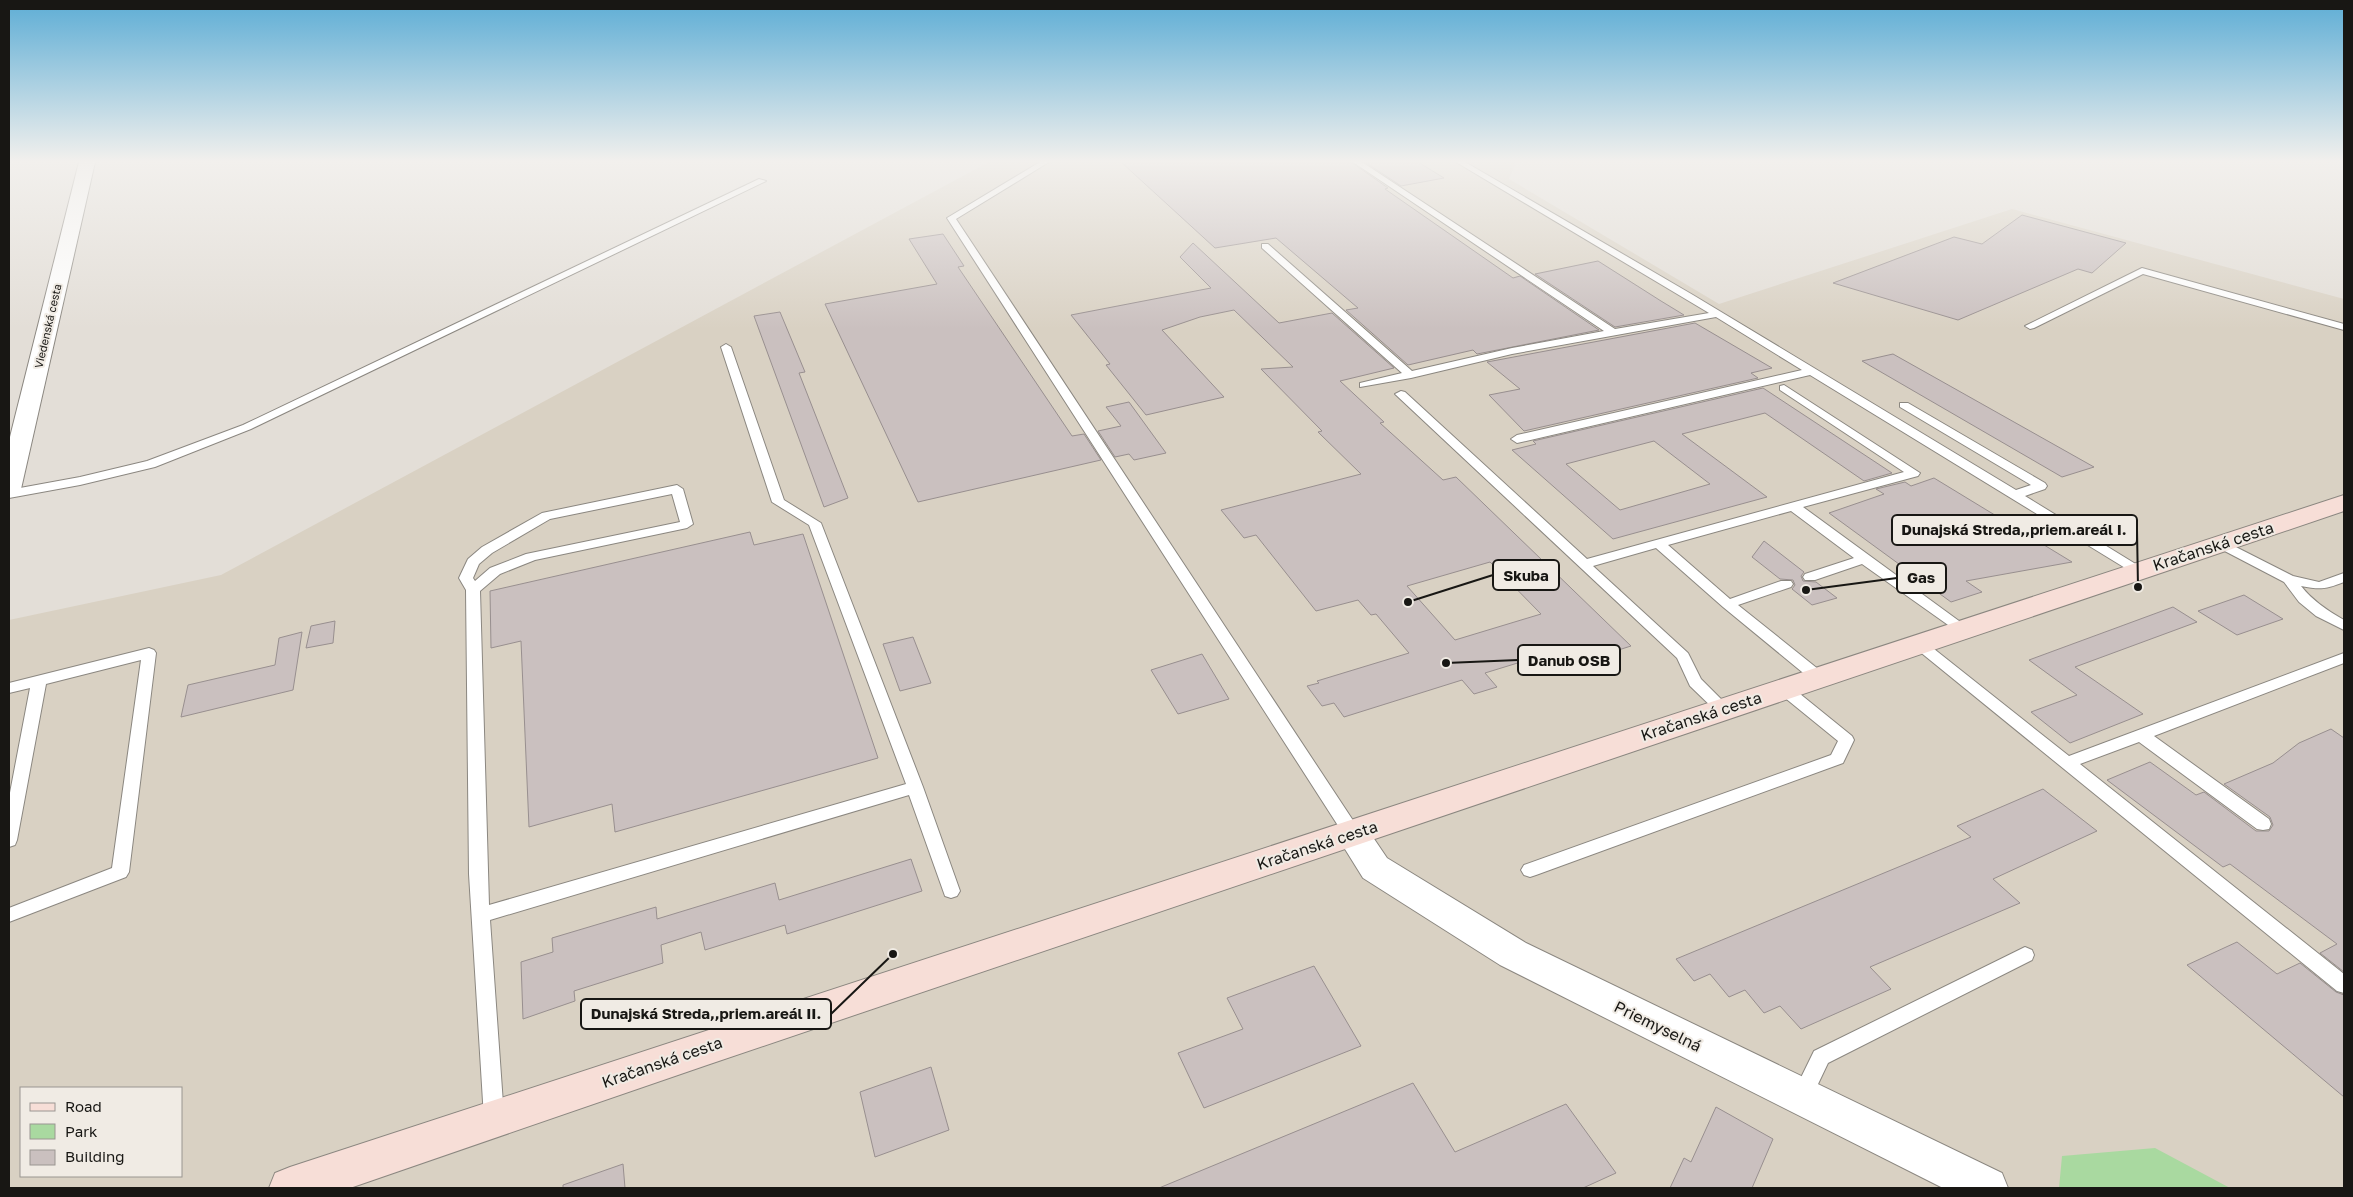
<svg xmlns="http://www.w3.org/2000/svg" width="2353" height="1197" font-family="'Golos Text',sans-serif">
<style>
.built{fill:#d9d1c3;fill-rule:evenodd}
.green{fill:#a9d9a0}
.building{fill:#cac0bf;stroke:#988f8f;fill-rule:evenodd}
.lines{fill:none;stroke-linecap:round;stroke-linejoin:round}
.lane-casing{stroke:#8b8780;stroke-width:2}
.street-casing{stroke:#8b8780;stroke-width:2}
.secondary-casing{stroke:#8b8780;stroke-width:2}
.lane{fill:#fff;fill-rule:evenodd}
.street{fill:#fff;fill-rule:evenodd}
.secondary{fill:#f7ded7;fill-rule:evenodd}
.labels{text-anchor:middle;stroke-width:4;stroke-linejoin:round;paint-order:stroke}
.far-street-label{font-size:11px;fill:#181714;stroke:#f0ebe4}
.near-street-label{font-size:16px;fill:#181714;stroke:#f0ebe4}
.leader{fill:none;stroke:#181714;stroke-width:2}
.callout-dot{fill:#181714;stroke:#f0ebe4;stroke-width:2}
.callout{fill:#f0ebe4;stroke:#181714;stroke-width:2}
.callout-label{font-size:15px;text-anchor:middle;font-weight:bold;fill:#181714}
</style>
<rect width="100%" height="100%" fill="#e3ded7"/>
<path class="built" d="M989,162H1516L1509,179L1719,304L2012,209L2344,299V1188H9V620L221,575ZM21,1088H181V1176H21Z"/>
<path class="green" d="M2155,1148L2230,1188H2059L2062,1156Z"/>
<g class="building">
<path d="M1121,162H1351L1388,188L1385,189L1513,278L1520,276L1599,330L1477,354L1473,350L1408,365L1346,310L1358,308L1276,238L1215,248Z"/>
<path d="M1365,162H1418L1444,178L1401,186Z"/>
<path d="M2022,215L2126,243L2092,273L2078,269L1958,320L1833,283L1954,237L1982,244Z"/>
<path d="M943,234L964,266L958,267L1072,436L1084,434L1101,460L918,502L825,304L937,284L909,239Z"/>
<path d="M1193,243L1279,323L1332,313L1394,368L1340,381L1384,422L1380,423L1443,480L1456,477L1631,646L1587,660L1573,646L1485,673L1497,687L1474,694L1462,680L1344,717L1334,703L1322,706L1307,686L1319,683L1317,681L1409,653L1376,614L1371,615L1358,600L1316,611L1256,535L1244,538L1221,510L1361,474L1318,432L1322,431L1261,369L1293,367L1234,310L1200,317L1162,330L1224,397L1146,415L1106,365L1110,364L1071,315L1211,288L1180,257ZM1490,562L1541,614L1455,640L1407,586Z"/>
<path d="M1598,261L1661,301L1684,315L1615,327L1535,274Z"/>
<path d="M780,312L805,372L799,373L848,498L824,507L754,316Z"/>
<path d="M1695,323L1772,368L1751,373L1758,378L1524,431L1489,395L1520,389L1487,362Z"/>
<path d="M1893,354L1934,377L2094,467L2062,477L1862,361Z"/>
<path d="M1763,388L1892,473L1864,481L1765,413L1682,434L1767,497L1613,539L1512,450L1536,444L1533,441ZM1654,441L1710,484L1620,510L1566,464Z"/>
<path d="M1129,402L1166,453L1134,460L1129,454L1115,457L1098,431L1121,426L1106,407Z"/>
<path d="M1934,478L2072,562L1966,581L1982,592L1951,602L1829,513L1884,494L1876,489L1905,482L1911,486Z"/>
<path d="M750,532L754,545L803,534L878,758L615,832L612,804L529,827L521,641L491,648L490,591Z"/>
<path d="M1764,541L1804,572L1801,576L1803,581L1816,582L1837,598L1812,605L1792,589L1795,585L1793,580L1780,579L1752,557Z"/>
<path d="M2244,595L2283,619L2237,635L2198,611Z"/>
<path d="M2173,607L2197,622L2075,667L2143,714L2070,743L2031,712L2077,695L2029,660Z"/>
<path d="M335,621L333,643L306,648L311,626Z"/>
<path d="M302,632L293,690L181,717L188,685L275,665L279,638Z"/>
<path d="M913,637L931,683L900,691L883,644Z"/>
<path d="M1202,654L1229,699L1178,714L1151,670Z"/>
<path d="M2331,729L2344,738V972L2320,953L2337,944L2230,864L2223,867L2107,780L2150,762L2196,795L2204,792L2256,831H2269L2273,825L2270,817L2224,784L2273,763L2299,743Z"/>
<path d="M2043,789L2097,831L1993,879L2020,903L1870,967L1891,989L1801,1029L1780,1006L1764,1013L1745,990L1729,997L1710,974L1694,981L1676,959L1971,837L1957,826Z"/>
<path d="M911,859L922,891L787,934L785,925L705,950L701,932L661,945L663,963L574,991L575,1001L523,1019L521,962L553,952L552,938L656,907L657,919L775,883L779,900Z"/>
<path d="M2237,942L2277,974L2300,963L2336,992L2344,995V1097L2187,965Z"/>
<path d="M1314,966L1361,1046L1204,1108L1178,1053L1243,1029L1227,998Z"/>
<path d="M931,1067L949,1130L875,1157L860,1092Z"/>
<path d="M1413,1083L1455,1152L1566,1104L1616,1173L1583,1188H1159Z"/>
<path d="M1716,1107L1773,1139L1752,1188H1670L1684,1158L1691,1162Z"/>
<path d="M623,1164L625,1188H563V1185Z"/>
</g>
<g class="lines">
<g class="lane-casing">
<g id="lane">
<path d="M1040,162H1049L956,219L1358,828L1360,833L1358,838L1352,839L1346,838L947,218Z"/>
<path d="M1353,162H1362L1615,329L1709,313L1456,162H1465L1693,295L2016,490L2031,485L1900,407V403H1908L2045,483L2047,486L2045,489L2025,496L2147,571L2145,574H2135L1810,375L1517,443L1511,439L1517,435L1802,370L1716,317L1512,354L1411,378L1360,387V383L1402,373L1262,248V244H1268L1412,371L1512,348L1604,331Z"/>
<path d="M759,179L766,181L251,429L155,467L80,485L9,498V490L80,477L147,461L243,425Z"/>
<path d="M2142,268L2344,324V330L2143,274L2034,328L2030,329L2025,326Z"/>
<path d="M726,344L731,347L784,500L821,523L923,787L960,891L957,896L951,898L945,896L909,795L490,920L504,1118L501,1125L494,1128L487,1125L484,1118L469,874L466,590L459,578L468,559L482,547L542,513L677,485L683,489L693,524L687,528L535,560L500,574L480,591L489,905L906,784L809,525L772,502L721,347ZM672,494L680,522L526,554L490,568L475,581L473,578L479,564L492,553L550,519Z"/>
<path d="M1784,385L1920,473L1918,476L1803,507L1970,629L1968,632H1958L1862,564L1815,580H1805L1803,577L1805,574L1854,558L1791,511L1668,545L1730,599L1781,581H1791L1793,584L1791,587L1738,605L1823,673L1825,677L1823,681H1813L1723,607L1656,548L1593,566L1688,653L1701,679L1731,709L1728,713H1718L1690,686L1677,658L1395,394L1401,391L1405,392L1587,559L1904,472L1780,390V386Z"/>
<path d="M2222,540L2293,576L2319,582L2344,573V582C2326,589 2321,590 2301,586C2313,601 2328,611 2344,620V630L2316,616L2299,602L2284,582L2217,547L2215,544L2217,541Z"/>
<path d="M1919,639L1924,641L2069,756L2344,653V663L2154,736L2269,819L2271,824L2269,829L2263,830L2257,829L2139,742L2080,764L2344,974V993L2337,991L1914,647L1912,644Z"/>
<path d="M149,648L154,650L156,653L129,872L126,877L9,922V908L112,868L141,660L46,684L17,840L15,845L9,847V798L30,688L9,693V683Z"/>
<path d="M1784,684L1789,685L1852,736L1854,740L1843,763L1536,875L1530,877L1524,875L1521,870L1524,865L1831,755L1838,741L1779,693L1777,689L1779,685Z"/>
<path d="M2025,947L2032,950L2034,955L2032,960L1828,1063L1809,1103L1802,1105L1795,1103L1792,1096L1814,1051Z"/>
</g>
</g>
<g class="street-casing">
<g id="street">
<path d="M79,162H95L21,489L18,494L9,496V441Z"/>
<path d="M1352,820L1364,824L1387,858L1526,943L2002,1173L2008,1188H1943L1500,965L1363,878L1335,833L1340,824Z"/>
</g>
</g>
<g class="secondary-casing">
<path id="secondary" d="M2344,495V511L707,1065L350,1188H269L275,1173L290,1167Z"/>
</g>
<use href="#lane" class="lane"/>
<use href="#street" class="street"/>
<use href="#secondary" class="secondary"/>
</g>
<linearGradient id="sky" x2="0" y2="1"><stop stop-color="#5dadd5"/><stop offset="0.49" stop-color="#f2f0ed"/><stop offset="1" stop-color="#f2f0ed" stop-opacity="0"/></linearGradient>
<rect width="2353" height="329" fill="url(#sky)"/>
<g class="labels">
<g class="far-street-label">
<text transform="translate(48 326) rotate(-77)" y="4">Viedenská cesta</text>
</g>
<g class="near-street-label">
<text transform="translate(2213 546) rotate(-18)" y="6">Kračanská cesta</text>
<text transform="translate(1701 716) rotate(-18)" y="6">Kračanská cesta</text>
<text transform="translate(1317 845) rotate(-18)" y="6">Kračanská cesta</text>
<text transform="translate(1658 1026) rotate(26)" y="6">Priemyselná</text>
<text transform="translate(662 1062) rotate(-19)" y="6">Kračanská cesta</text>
</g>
</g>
<path class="leader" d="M2138 587L2137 530M1408 602L1493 575M1806 590L1897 578M1446 663L1518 660M893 954L831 1014"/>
<g class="callout-dot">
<circle cx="2138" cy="587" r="5"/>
<circle cx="1408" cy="602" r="5"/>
<circle cx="1806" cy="590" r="5"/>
<circle cx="1446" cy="663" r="5"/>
<circle cx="893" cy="954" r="5"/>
</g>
<g class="callout">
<rect x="1892" y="515" width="245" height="30" rx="5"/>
<rect x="1493" y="560" width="66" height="30" rx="5"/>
<rect x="1897" y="563" width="49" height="30" rx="5"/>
<rect x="1518" y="645" width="102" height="30" rx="5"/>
<rect x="581" y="999" width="250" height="30" rx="5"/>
</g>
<g class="callout-label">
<text x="2014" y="535">Dunajská Streda,,priem.areál I.</text>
<text x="1526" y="581">Skuba</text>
<text x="1921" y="583">Gas</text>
<text x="1569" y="666">Danub OSB</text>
<text x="706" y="1019">Dunajská Streda,,priem.areál II.</text>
</g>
<rect width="2353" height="1197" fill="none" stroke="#181714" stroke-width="20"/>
<rect x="20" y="1087" width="162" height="90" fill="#f0ebe4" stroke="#9a9691"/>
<rect x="30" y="1103" width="25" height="8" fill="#f7ded7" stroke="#9a9691"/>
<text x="65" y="1112" font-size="15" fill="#181714">Road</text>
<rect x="30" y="1124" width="25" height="15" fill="#a9d9a0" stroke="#9a9691"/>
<text x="65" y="1137" font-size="15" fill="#181714">Park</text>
<rect x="30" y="1150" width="25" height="15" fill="#cac0bf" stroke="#9a9691"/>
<text x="65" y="1162" font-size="15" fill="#181714">Building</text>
</svg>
